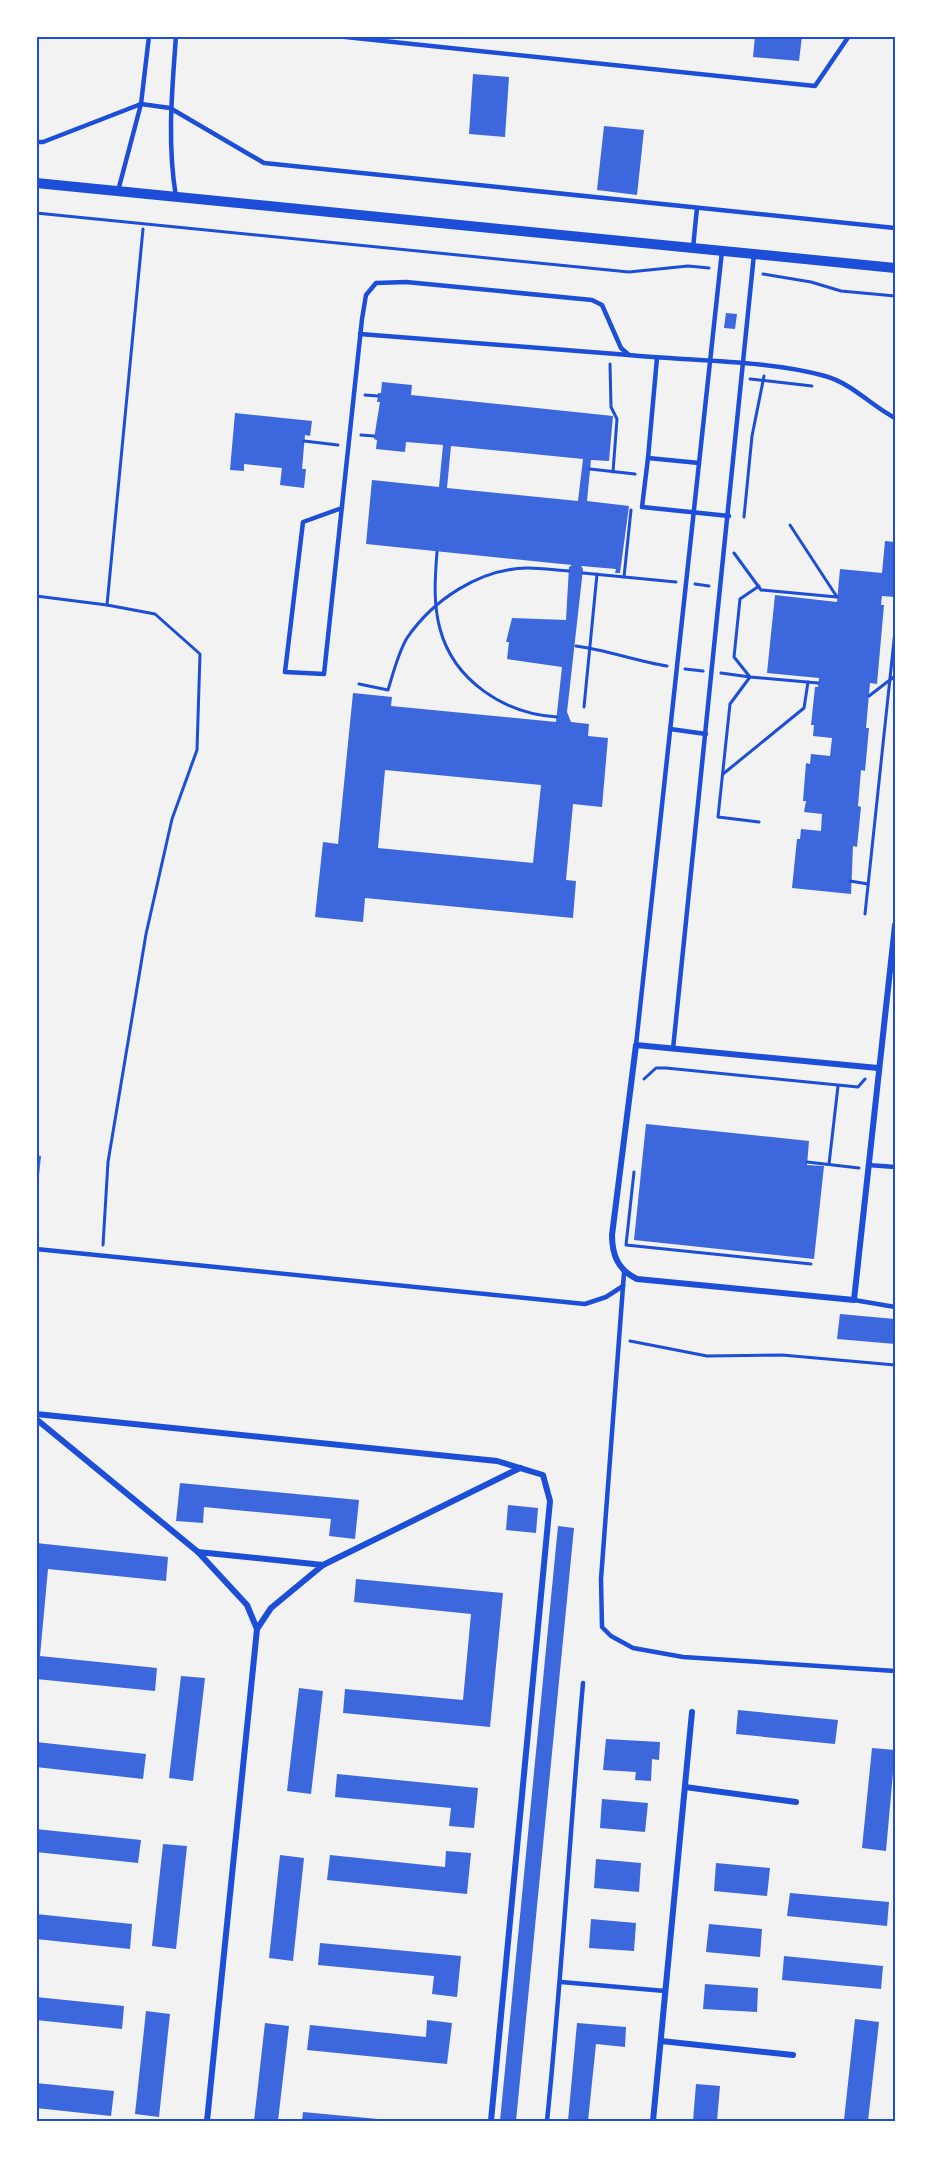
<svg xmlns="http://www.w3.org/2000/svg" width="931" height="2157" font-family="Roboto,sans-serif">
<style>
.building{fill:#3d67dc;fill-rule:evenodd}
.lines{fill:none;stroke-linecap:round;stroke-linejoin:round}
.path{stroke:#1d4ed8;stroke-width:3}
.service{stroke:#1d4ed8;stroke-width:4.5}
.minor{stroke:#1d4ed8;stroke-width:6}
.tertiary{stroke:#1d4ed8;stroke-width:10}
.neatline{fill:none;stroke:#1d4ed8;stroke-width:2}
</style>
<rect width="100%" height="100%" fill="#f2f2f2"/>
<g class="building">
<path d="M755,36H802L799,61L753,57Z"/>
<path d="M473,74L509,77L505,137L469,134Z"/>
<path d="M604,126L644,130L637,195L597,190Z"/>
<path d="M726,313L737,314L735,329L724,328Z"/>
<path d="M382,382L412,385L411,395L613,416L609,461L591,460L587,501L629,506L620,573H615L616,569L581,566L583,569L567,712L571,722L589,724L588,736L608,738L602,807L573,804L566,880L576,881L573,918L365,898L363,922L315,917L323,842L338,844L353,693L392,697L391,706L556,722L562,667L507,659L509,642H506L512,618L566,620L569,567L572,565L366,544L372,480L439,487L443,445L406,442L405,452L376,449L377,440L374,439L380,402H377L378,396V393H381ZM451,446L583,459L578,501L447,488ZM385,770L541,785L533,863L378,848Z"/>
<path d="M235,413L312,421L310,436L305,435L302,469H306L304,488L280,485L282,468L244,464V471L230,470Z"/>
<path d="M885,541L895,542V597L882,596L881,605H884L877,684L870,683L866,728H869L865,771L861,770L858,806L861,807L857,847L853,846L851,894L792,888L797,839H800L801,829L821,831L822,814L804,812L806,801H803L806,763L810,764L811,754L830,756L832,738L813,736L814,725H811L815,687H818L819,678L767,673L775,595L837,602L840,569L882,573Z"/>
<path d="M646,1124L809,1141L807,1165L824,1166L814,1259L634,1240Z"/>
<path d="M36,1155L41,1156L38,1185L36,1184Z"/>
<path d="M840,1314L895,1319V1344L837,1339Z"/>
<path d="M180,1483L359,1500L355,1539L329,1536L331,1519L204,1507L203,1523L176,1521Z"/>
<path d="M508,1505L538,1508L536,1533L506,1530Z"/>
<path d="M558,1526L574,1528L516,2121H500Z"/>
<path d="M36,1543L168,1557L166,1581L48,1569L40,1656L157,1668L155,1691L36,1679Z"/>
<path d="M356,1579L503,1593L490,1727L343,1713L345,1689L463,1700L471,1614L354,1602Z"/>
<path d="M181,1676L205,1678L193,1781L169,1778Z"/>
<path d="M299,1688L323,1691L311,1794L287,1791Z"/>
<path d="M738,1710L838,1720L835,1744L736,1734Z"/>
<path d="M606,1739L660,1742L659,1760L652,1759L651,1781L635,1780L636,1772L603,1770Z"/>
<path d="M36,1742L146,1754L143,1779L36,1767Z"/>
<path d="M872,1748L895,1750L886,1851L862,1848Z"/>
<path d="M337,1774L478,1788L474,1828L449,1826L451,1808L335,1797Z"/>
<path d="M602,1799L648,1803L645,1832L600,1828Z"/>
<path d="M36,1829L141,1840L138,1863L36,1852Z"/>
<path d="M163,1844L187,1846L176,1949L152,1946Z"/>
<path d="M446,1851L471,1853L467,1894L327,1880L330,1855L445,1867Z"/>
<path d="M280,1855L304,1858L293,1961L269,1958Z"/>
<path d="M596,1859L641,1863L639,1892L594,1888Z"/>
<path d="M716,1863L770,1868L767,1896L714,1891Z"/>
<path d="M790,1893L889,1902L887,1926L787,1916Z"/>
<path d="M36,1914L132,1924L130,1949L36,1939Z"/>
<path d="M591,1919L636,1923L634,1951L589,1948Z"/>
<path d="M709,1924L762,1929L760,1957L706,1952Z"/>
<path d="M320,1943L461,1956L457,1997L432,1994L434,1976L318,1965Z"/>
<path d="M784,1956L883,1966L881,1989L782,1980Z"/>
<path d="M705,1984L758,1988L757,2012L703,2009Z"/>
<path d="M36,1997L124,2006L122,2029L36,2020Z"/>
<path d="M146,2011L170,2014L159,2117L135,2114Z"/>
<path d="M855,2019L879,2022L868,2121L844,2120Z"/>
<path d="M427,2020L452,2023L447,2064L307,2050L310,2025L426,2037Z"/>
<path d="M265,2023L289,2026L278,2121H254Z"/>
<path d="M577,2023L626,2027L625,2047L596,2044L588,2121H568Z"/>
<path d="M36,2083L114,2091L111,2116L36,2108Z"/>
<path d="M696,2084L720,2086L717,2121H693Z"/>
<path d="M303,2112L378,2119V2121H302Z"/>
</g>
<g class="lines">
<g class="path">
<path d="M36,213L629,272L688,266L709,268"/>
<path d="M763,274L811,282L841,291L895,296"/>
<path d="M610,364L611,407L617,419L613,472"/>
<path d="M750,379L812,386"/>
<path d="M365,395L378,396"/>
<path d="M361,435L374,436"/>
<path d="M304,441L338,445"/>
<path d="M590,469L635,474"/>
<path d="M744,517L752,436L764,376"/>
<path d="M790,525L837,597"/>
<path d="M437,552C435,578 433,603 440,629C454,681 505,714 557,717"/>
<path d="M734,553L761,590L837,597"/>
<path d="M583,573L676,582"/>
<path d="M624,577L631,510"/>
<path d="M695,584L709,586"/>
<path d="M759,586L740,599L734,657L750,677L818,683"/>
<path d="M36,596L107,605"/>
<path d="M576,646C607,650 636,661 667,666"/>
<path d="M685,669L703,671"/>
<path d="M721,673L750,677L730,704L718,817L759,822"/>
<path d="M359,684L388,690C393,674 398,653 407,638C433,600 479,569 527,568C541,568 555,570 569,571"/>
<path d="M869,696L895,676"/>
<path d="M584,707L597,574"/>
<path d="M723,774L804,708L808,682"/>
<path d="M850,881L868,884"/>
<path d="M865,914L895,631"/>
<path d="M644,1079L656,1068H666L858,1087L865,1079"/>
<path d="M807,1162L859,1168"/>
<path d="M829,1164L838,1086"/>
<path d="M634,1172L626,1245L811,1264"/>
<path d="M103,1245L108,1162L146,934L172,819L197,750L200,654L155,614L107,605L143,229"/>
<path d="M630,1341L707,1356L782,1355L895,1365"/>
</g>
<g class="service">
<path d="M336,36L815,86L849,36"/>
<path d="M36,142H43L141,104L170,108L264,163L895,228"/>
<path d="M118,191L141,104L149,36"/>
<path d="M176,197C167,143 172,91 176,36"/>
<path d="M693,248L697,208"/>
<path d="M360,334L629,355"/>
<path d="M657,358L648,458L699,463"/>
<path d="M648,458L642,507L729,516"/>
<path d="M342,508L303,522L285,672L324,674L362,319L366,295L376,283L406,282L592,300L602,305L621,348L629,355C689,361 768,360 825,376C853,384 870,405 895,418"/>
<path d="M670,729L706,734"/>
<path d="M636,1045L722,251"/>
<path d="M673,1049L754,254"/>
<path d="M868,1165L895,1167"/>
<path d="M36,1249L585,1304L606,1297L623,1286"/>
<path d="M624,1273L601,1579L602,1627L611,1636L633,1648L683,1657L895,1671"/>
<path d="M854,1300L895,1307"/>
<path d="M561,1982L665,1991"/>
<path d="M547,2121C562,1975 570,1829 583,1683"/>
</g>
<g class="minor">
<path d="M878,1068L636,1045L612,1235C612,1255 618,1270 637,1279L854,1300L895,925"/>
<path d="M36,1414L497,1461L543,1475L550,1501L491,2121"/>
<path d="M36,1419L198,1552"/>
<path d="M198,1552L323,1565L271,1608L257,1629L247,1605Z"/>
<path d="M323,1565L520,1468"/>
<path d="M685,1787L796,1802"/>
<path d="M661,2041L793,2055"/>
<path d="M207,2121L257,1629"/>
<path d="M653,2121L692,1712"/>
</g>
<path class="tertiary" d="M36,183L895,268"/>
</g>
<rect width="931" height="2157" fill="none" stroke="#ffffff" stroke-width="75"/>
<rect x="38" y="38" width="856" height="2082" class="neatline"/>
</svg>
